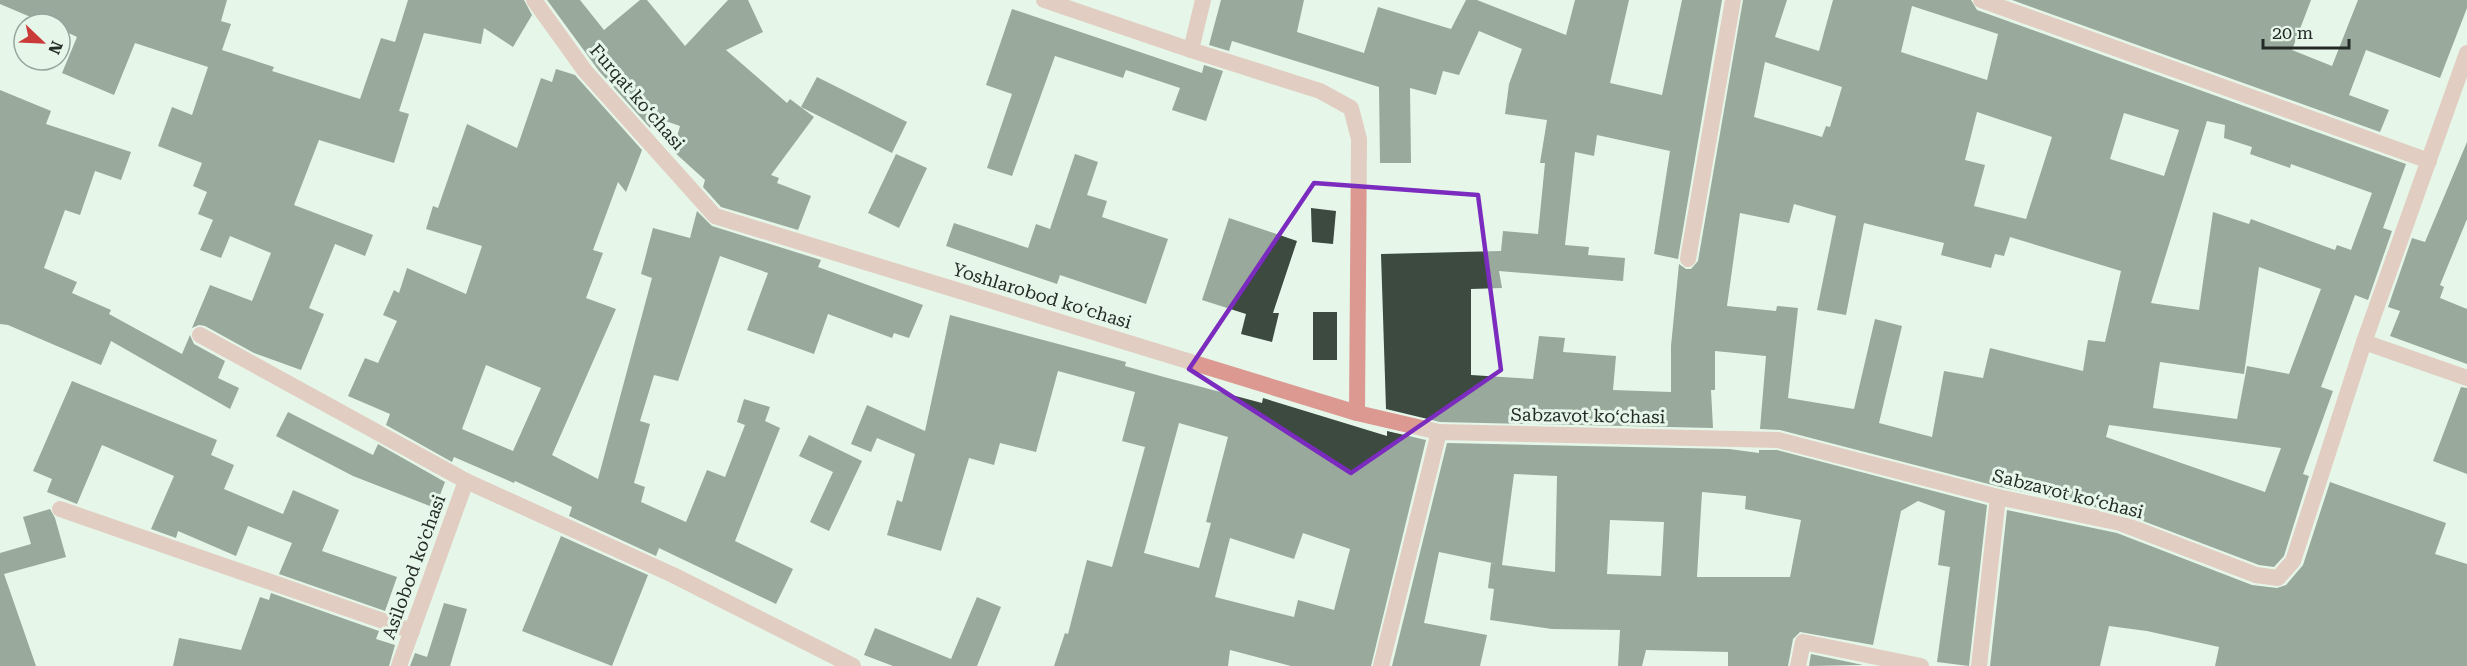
<svg xmlns="http://www.w3.org/2000/svg" width="2467" height="666" font-family="'Roboto Serif',serif">
<style>
.building{fill:#3c4a3f;fill-rule:evenodd}
.lines{fill:none;stroke-linecap:round;stroke-linejoin:round}
.minor{stroke:#db9992;stroke-width:16}
.marked{fill:none;stroke:#7b2cbf;stroke-width:4.5;stroke-linejoin:round}
.labels{text-anchor:middle;stroke-width:6;stroke-linejoin:round;paint-order:stroke}
.street-label{font-size:18px;fill:#242b26;stroke:#e6f7ea}
</style>
<rect width="100%" height="100%" fill="#e6f7ea"/>
<g class="building">
<path d="M0,0H227L221,21L231,24L222,50L274,67L272,71L360,99L381,38L395,42L408,0H524L532,15L513,47L484,28L481,44L424,33L399,111L409,114L394,163L319,140L294,205L373,235L365,256L335,244L309,308L324,314L301,370L254,353L205,326L199,325L192,328L210,285L252,301L271,253L230,236L221,258L200,250L213,220L198,214L207,192L193,186L202,163L158,146L172,107L192,115L208,67L135,43L114,95L62,73L77,37L60,29V24H47L0,4Z"/>
<path d="M547,0H580L604,30L640,0H647L685,46L728,0H748L763,32L726,50L787,103L790,99L814,117L771,175L779,178L777,183L811,196L798,230L721,207L703,187L705,180L673,151L680,126L654,117L650,128L599,71Z"/>
<path d="M1221,0H1304L1297,32L1364,53L1378,7L1451,29L1466,0H1477L1566,35L1575,0H1629L1610,83L1662,95L1682,0H1722L1678,259L1654,254L1670,151L1597,135L1594,156L1575,152L1565,245L1589,247L1588,255L1625,258L1623,281L1499,271L1502,288L1471,289V375L1533,379L1539,336L1565,338L1563,352L1616,356L1613,390L1671,392V346L1679,264L1686,269H1691L1698,261L1743,0H1787L1775,37L1819,51L1833,0H1971L1977,10L2406,164L2383,228L2392,231L2368,300L2355,295L2321,387L2333,391L2303,474L2309,476L2284,556L2274,567L2259,565L2122,513L2000,487L1780,430L1760,429L1766,356L1715,351V390H1711L1713,428L1440,422L1386,409L1381,254L1501,251L1503,231L1538,234L1545,163H1540L1547,120L1505,114L1509,84L1522,49L1479,31L1459,75L1443,71L1436,95L1410,88L1411,163H1380L1379,87L1232,41L1229,51L1209,45ZM1912,6L1998,34L1987,80L1901,52ZM1765,62L1842,87L1830,127L1826,126L1822,137L1754,117ZM1977,112L2052,137L2026,219L1974,206L1985,165L1965,160ZM2124,113L2179,130L2164,176L2110,159ZM2207,121L2225,125L2224,138L2252,147L2250,154L2290,168L2291,164L2372,193L2351,250L2337,245L2335,250L2251,219L2249,224L2213,212L2199,310L2151,303ZM1794,204L1836,216L1817,310L1846,315L1864,223L1944,243L1941,255L1991,268L1995,254L2004,256L2010,237L2121,271L2105,342L2088,340L2083,371L1990,348L1983,378L1944,371L1932,437L1879,423L1902,326L1875,319L1854,409L1788,398L1798,308L1777,306L1776,311L1727,306L1740,213L1789,223ZM2259,267L2321,289L2289,374L2247,366L2237,419L2153,408L2160,362L2244,374ZM2109,425L2281,448L2265,492L2106,437Z"/>
<path d="M2012,0H2311L2292,50L2332,66L2358,0H2467V8L2440,78L2366,50L2349,95L2389,110L2380,132Z"/>
<path d="M1012,9L1202,73L1204,65L1223,71L1206,121L1172,110L1180,88L1126,70L1123,78L1055,56L1012,176L987,168L1012,94L986,85Z"/>
<path d="M556,69L575,75L642,150L626,192L618,182L593,250L603,253L586,298L616,309L552,455L598,479L652,278L641,274L653,228L690,238L697,211L712,226L821,260L818,267L923,305L909,338L894,333L892,338L828,314L814,354L747,330L768,273L720,256L678,381L654,375L640,421L650,424L634,483L645,487L641,502L686,522L707,470L725,477L745,425L737,422L744,399L770,407L765,421L780,428L735,541L793,569L776,604L659,548L656,556L569,516L572,507L515,481L514,483L454,457L452,462L386,425L390,414L348,396L365,358L378,363L397,321L383,315L394,290L399,293L407,268L466,294L482,246L426,229L433,206L438,208L467,124L517,148L541,78L552,82ZM486,365L541,388L513,451L462,429Z"/>
<path d="M817,77L907,122L892,153L801,107Z"/>
<path d="M0,90L51,111L46,124L131,152L121,180L95,171L80,215L65,210L44,268L77,282L72,293L111,310L109,314L182,354L190,335L194,344L225,361L218,378L239,388L230,409L111,341L101,365L8,325L0,324Z"/>
<path d="M2467,142V219L2440,285L2444,287L2440,298L2467,309V364L2390,336L2400,311L2388,307L2412,238L2425,242Z"/>
<path d="M896,154L927,168L899,228L868,213Z"/>
<path d="M1075,154L1098,162L1087,195L1107,201L1102,217L1168,239L1146,304L1060,275L1057,284L946,246L954,223L1028,248L1036,224L1050,229Z"/>
<path d="M1311,208L1336,211L1333,244L1312,242Z"/>
<path d="M1229,218L1297,241L1273,313H1279L1272,342L1241,334L1246,314L1202,300Z"/>
<rect x="1313" y="312" width="24" height="48"/>
<path d="M950,315L1126,362L1125,366L1164,377L1262,403L1263,398L1387,436V431L1426,440L1371,666H1291L1230,650L1228,666H1054L1065,633L1068,634L1087,560L1112,567L1145,447L1122,441L1135,392L1058,371L1036,452L1000,443L994,465L969,458L941,551L887,535L897,500L902,502L915,454L877,438L871,452L851,444L867,405L925,431ZM1179,423L1228,437L1206,522L1211,523L1199,568L1144,553ZM1303,533L1350,549L1334,610L1298,600L1294,617L1215,597L1230,538L1294,559Z"/>
<path d="M72,381L217,440L211,455L234,465L224,489L283,514L293,490L339,510L322,551L397,577L385,611L279,574L292,543L248,526L236,556L178,531L176,538L151,529L174,476L102,445L77,504L47,492L52,479L33,471Z"/>
<path d="M2461,387L2467,388V474L2433,461Z"/>
<path d="M288,412L373,455L378,444L445,482L435,508L353,476L276,436Z"/>
<path d="M809,435L862,461L829,531L810,522L833,472L799,456Z"/>
<path d="M1447,443L1729,449L1759,453V450H1777L1987,505L1969,666L1937,662L1950,567L1938,565L1945,511L1918,501L1901,511L1873,645L1800,632L1793,639L1788,666H1728V652L1646,650L1642,666H1618L1620,630L1552,629L1490,620L1494,589L1488,588L1491,563L1497,564L1439,552L1424,623L1487,635L1480,666H1392ZM1514,474L1557,476L1555,572L1502,565ZM1702,492L1746,496L1745,509L1801,520L1790,577H1697ZM1610,520L1664,522L1661,576L1607,574Z"/>
<path d="M2330,482L2446,523L2435,554L2467,564V666H2215L2219,647L2147,631L2109,626L2100,666H1990L2007,510L2117,533L2252,585L2277,588L2286,585L2303,565Z"/>
<path d="M50,509L55,518L66,557L4,574L36,666H0V553L31,544L23,517Z"/>
<path d="M561,536L648,575L612,666L522,631Z"/>
<path d="M271,593L379,631L376,639L395,645L389,666H173L179,638L241,650L260,597L269,600Z"/>
<path d="M977,597L1001,607L977,666H893L864,655L875,628L951,659Z"/>
<path d="M444,603L467,609L450,666H410L415,653L427,657Z"/>
<path d="M1811,654L1863,665L1809,666Z"/>
</g>
<g class="lines">
<g class="minor">
<path d="M534,0L585,71L715,216L1357,413L1439,432L1381,666"/>
<path d="M1044,0L1191,50"/>
<path d="M1203,0L1191,50L1320,91L1351,108L1359,139L1357,413"/>
<path d="M1981,0L2429,161"/>
<path d="M1688,259L1733,0"/>
<path d="M200,335L466,481L673,575L853,666"/>
<path d="M2364,342L2467,378"/>
<path d="M1439,432L1778,440L1998,497L2120,523L2256,575L2278,578L2293,561L2364,342L2467,53"/>
<path d="M60,509L412,631"/>
<path d="M399,666L466,481"/>
<path d="M1798,666L1803,642L1921,666"/>
<path d="M1979,666L1998,497"/>
</g>
</g>
<path d="M0 0H2467V666H0ZM1314,183L1478,195L1501,370L1351,473L1189,369Z" fill="#e6f7ea" fill-opacity=".55" fill-rule="evenodd"/>
<path class="marked" d="M1314,183L1478,195L1501,370L1351,473L1189,369Z"/>
<g class="labels">
<g class="street-label">
<text transform="translate(637 97) rotate(49)" y="6">Furqat koʻchasi</text>
<text transform="translate(1042 296) rotate(17)" y="6">Yoshlarobod koʻchasi</text>
<text transform="translate(1588 416) rotate(1)" y="6">Sabzavot koʻchasi</text>
<text transform="translate(2068 494) rotate(14)" y="6">Sabzavot koʻchasi</text>
<text transform="translate(414 567) rotate(-70)" y="6">Asilobod ko'chasi</text>
</g>
</g>
<g transform="translate(42 42) rotate(113)"><circle r="28" fill="#e6f7ea" stroke="#98a59c" stroke-width="1.5"/>
<path d="M0-4.5L10 22L0 15L-10 22Z" fill="#c93a39"/>
<text y="-9" font-size="16" font-weight="bold" text-anchor="middle" fill="#242b26">N</text>
</g>
<path d="M2263 39v9h86v-9" fill="none" stroke="#242b26" stroke-width="3"/>
<text x="2272" y="39" font-size="18" fill="#242b26" stroke="#e6f7ea" stroke-width="4.5" paint-order="stroke">20 m</text>
</svg>
